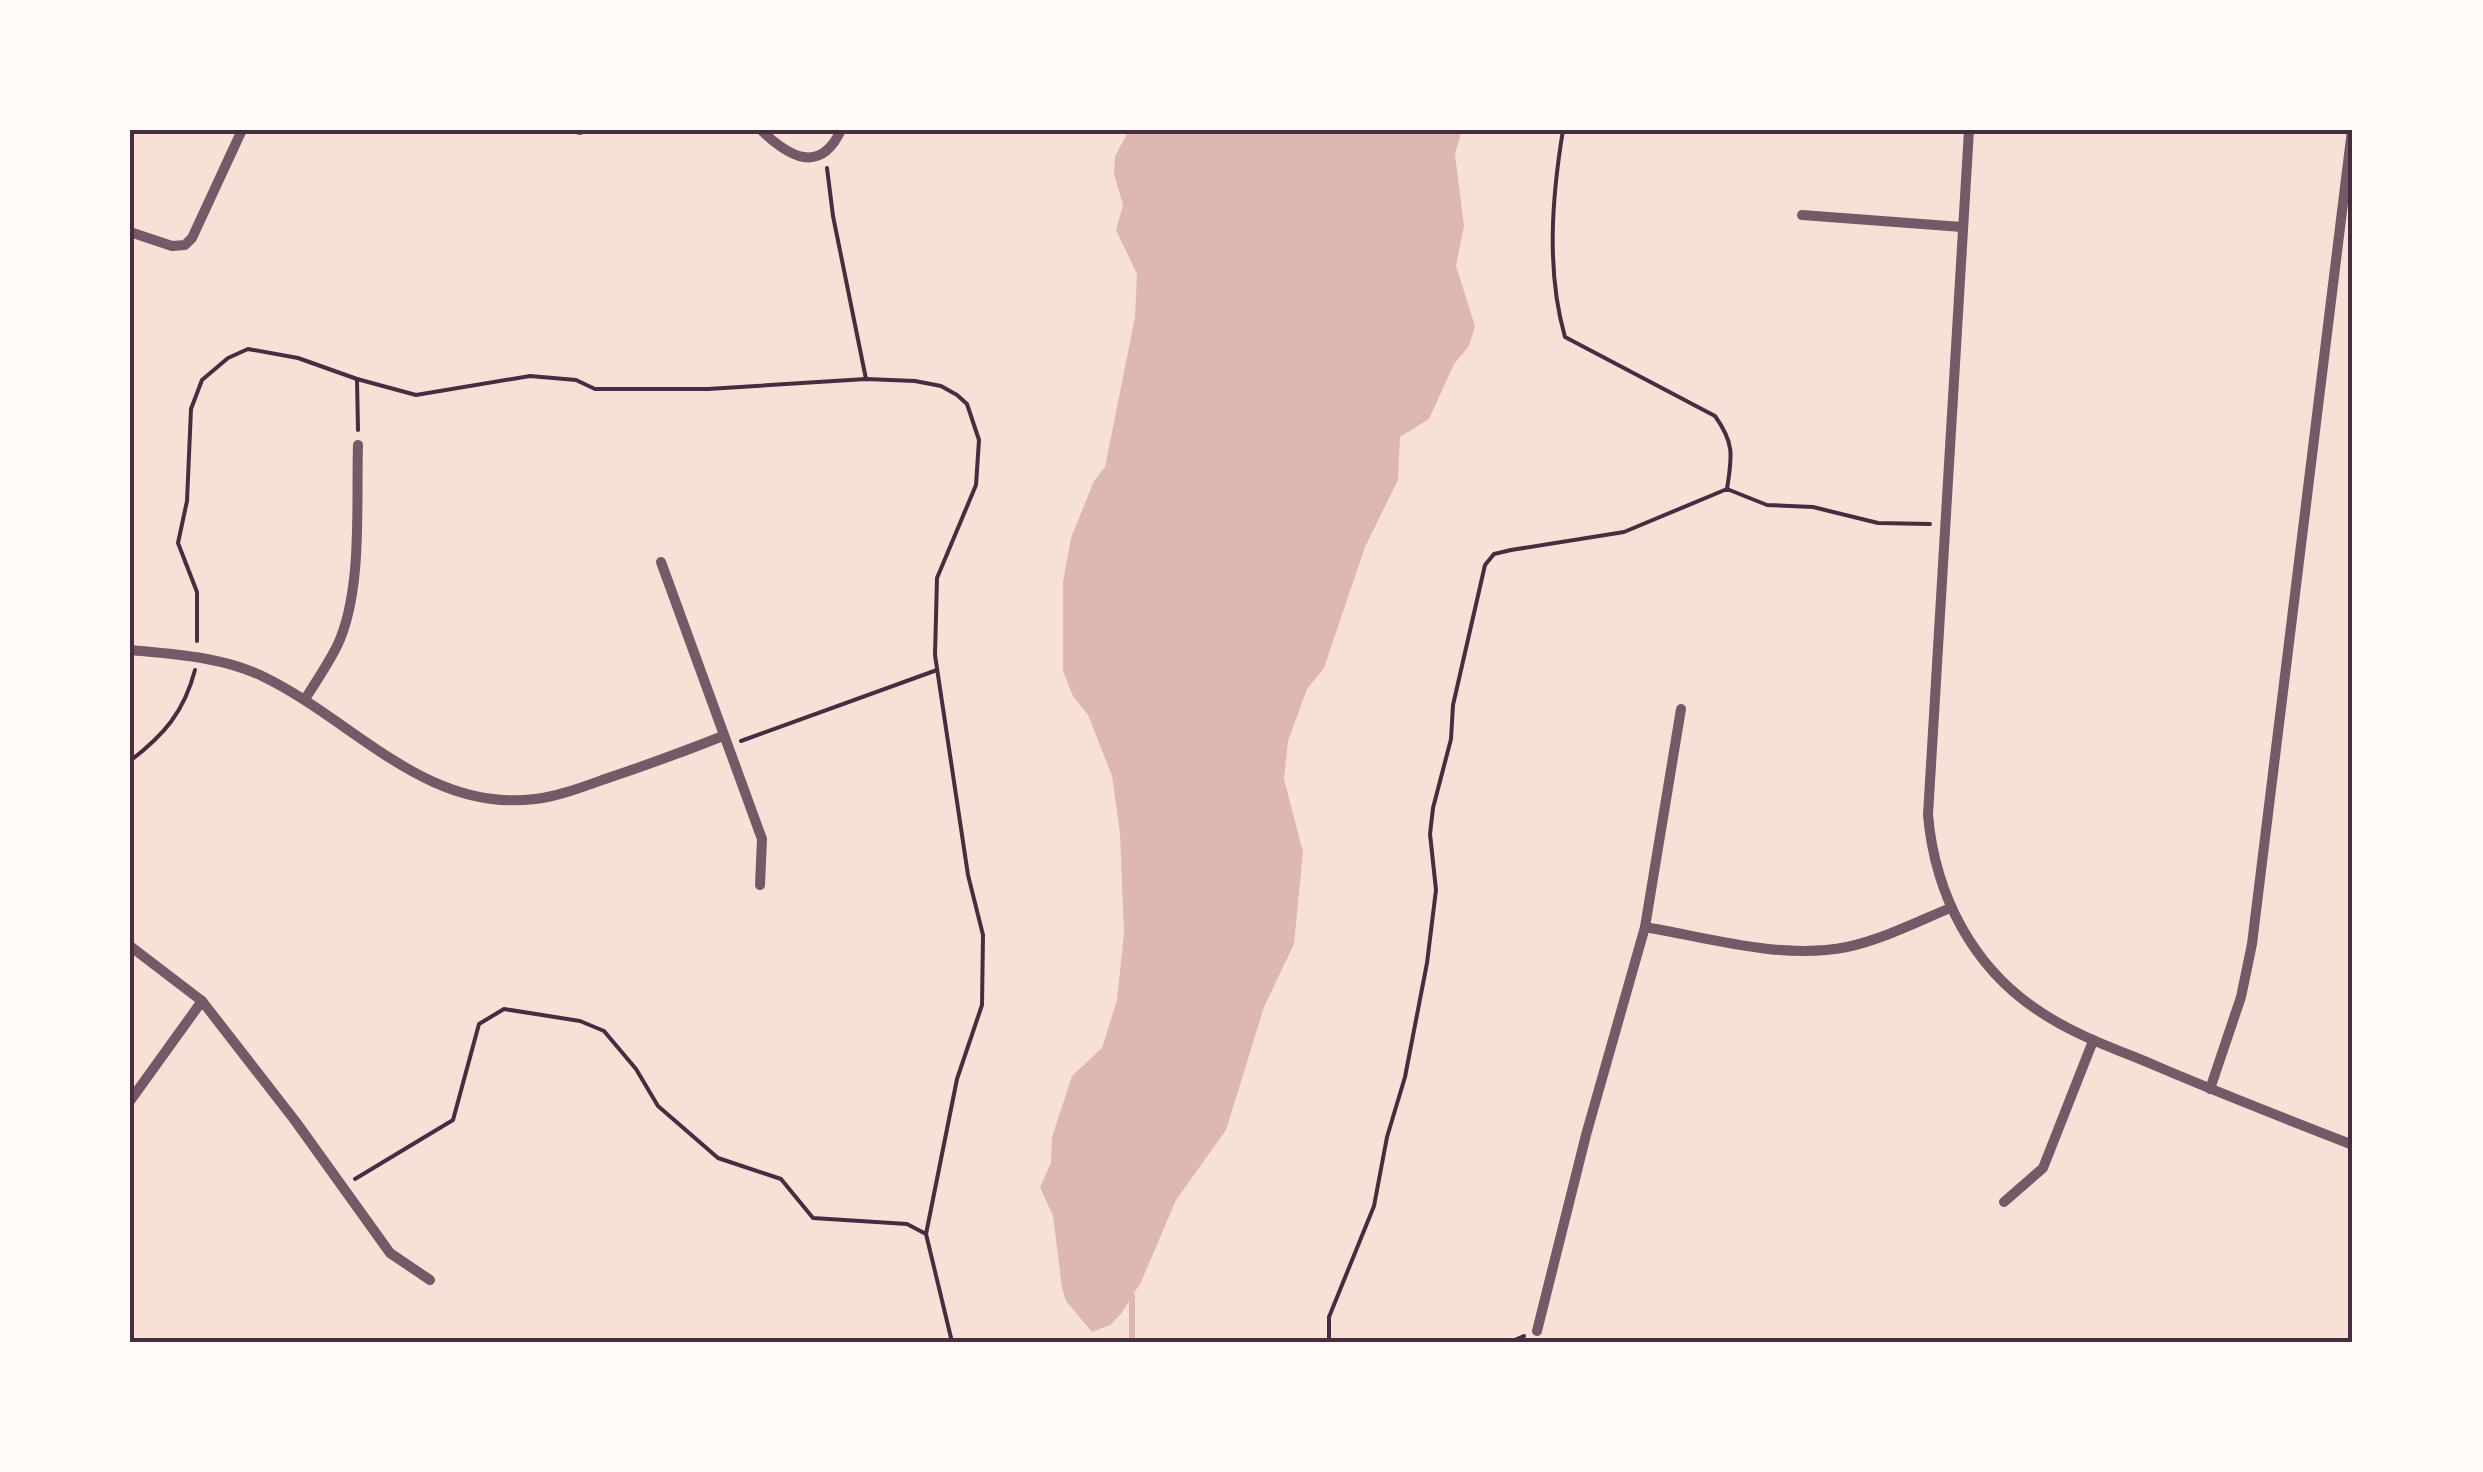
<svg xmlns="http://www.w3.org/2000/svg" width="2483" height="1472" font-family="'DejaVu Sans',sans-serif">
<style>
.water{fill:#dcb8b0}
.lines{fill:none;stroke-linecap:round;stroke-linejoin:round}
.stream{stroke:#dcb8b0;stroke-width:6}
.path{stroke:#4a2c40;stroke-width:4}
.minor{stroke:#755966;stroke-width:10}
.neatline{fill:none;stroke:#4a2c40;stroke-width:4}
</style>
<rect width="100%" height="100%" fill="#f7e1d7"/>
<path class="water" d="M1129,130H1462L1455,154L1464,226L1456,266L1475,326L1469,346L1454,364L1429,419L1400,437L1398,480L1365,547L1324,668L1307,689L1288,741L1284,779L1303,852L1294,944L1264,1007L1226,1130L1176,1200L1141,1282L1121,1314L1110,1325L1092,1332L1066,1301L1062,1288L1053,1216L1040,1187L1051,1163L1052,1137L1072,1076L1102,1048L1117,1000L1124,933L1120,833L1112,776L1088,715L1073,696L1063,671V582L1071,538L1094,481L1105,467L1135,317L1137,274L1116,230L1123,205L1114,174L1115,156Z"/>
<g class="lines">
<path class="stream" d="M1132,1296V1342"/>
<g class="path">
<path d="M1563,130C1552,197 1546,271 1565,337L1715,416C1735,444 1732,456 1727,489"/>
<path d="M827,168L833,216L866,379"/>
<path d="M357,379L358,430"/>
<path d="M197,641V592L178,543L187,501L191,409L202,380L228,358L248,349L298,358L357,379L416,395L530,376L576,380L595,389H708L866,379L915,381L941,386L957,395L967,404L979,440L976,485L937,578L935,655L968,875L983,935L982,1005L957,1079L926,1234"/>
<path d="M741,741L937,670"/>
<path d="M130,761C164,735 184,712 195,670"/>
<path d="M355,1179L453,1120L479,1024L504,1009L580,1021L604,1031L636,1069L658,1106L718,1158L781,1179L813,1218L907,1224L926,1234L952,1342"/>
<path d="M1329,1342V1317L1374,1206L1387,1137L1405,1077L1427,963L1436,890L1430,834L1433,808L1451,739L1453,705L1485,565L1494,554L1511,550L1624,532L1727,489L1767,505L1813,507L1878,523L1930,524"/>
<path d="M1510,1342L1524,1336"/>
</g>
<g class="minor">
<path d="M579,130H580"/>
<path d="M761,130C789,157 820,175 841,130"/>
<path d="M1969,130L1928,815C1935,895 1973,969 2042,1013C2077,1036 2116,1049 2154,1065C2219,1093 2286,1119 2353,1145"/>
<path d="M1802,215L1962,227"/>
<path d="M130,232L172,246L185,245L192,238L242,130"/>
<path d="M661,562L762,839L760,885"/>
<path d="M130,650C173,654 224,657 264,677C353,720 426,813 535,799C560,796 585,786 608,778C647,765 685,751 723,736"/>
<path d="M305,699C316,682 328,664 337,646C363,592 356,504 358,445"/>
<path d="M1645,927C1709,938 1782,960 1847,947C1883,939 1917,922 1950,908"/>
<path d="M130,946L202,1001L296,1122L390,1253L430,1280"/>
<path d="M2210,1089L2241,997L2252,944L2352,130"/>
<path d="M130,1101L202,1001"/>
<path d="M2004,1202L2043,1168L2093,1041"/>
<path d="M1537,1331L1586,1135L1645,927L1681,709"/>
</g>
</g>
<rect width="2483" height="1472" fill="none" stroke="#fffaf5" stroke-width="265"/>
<rect x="132" y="132" width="2218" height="1208" class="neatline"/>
</svg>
